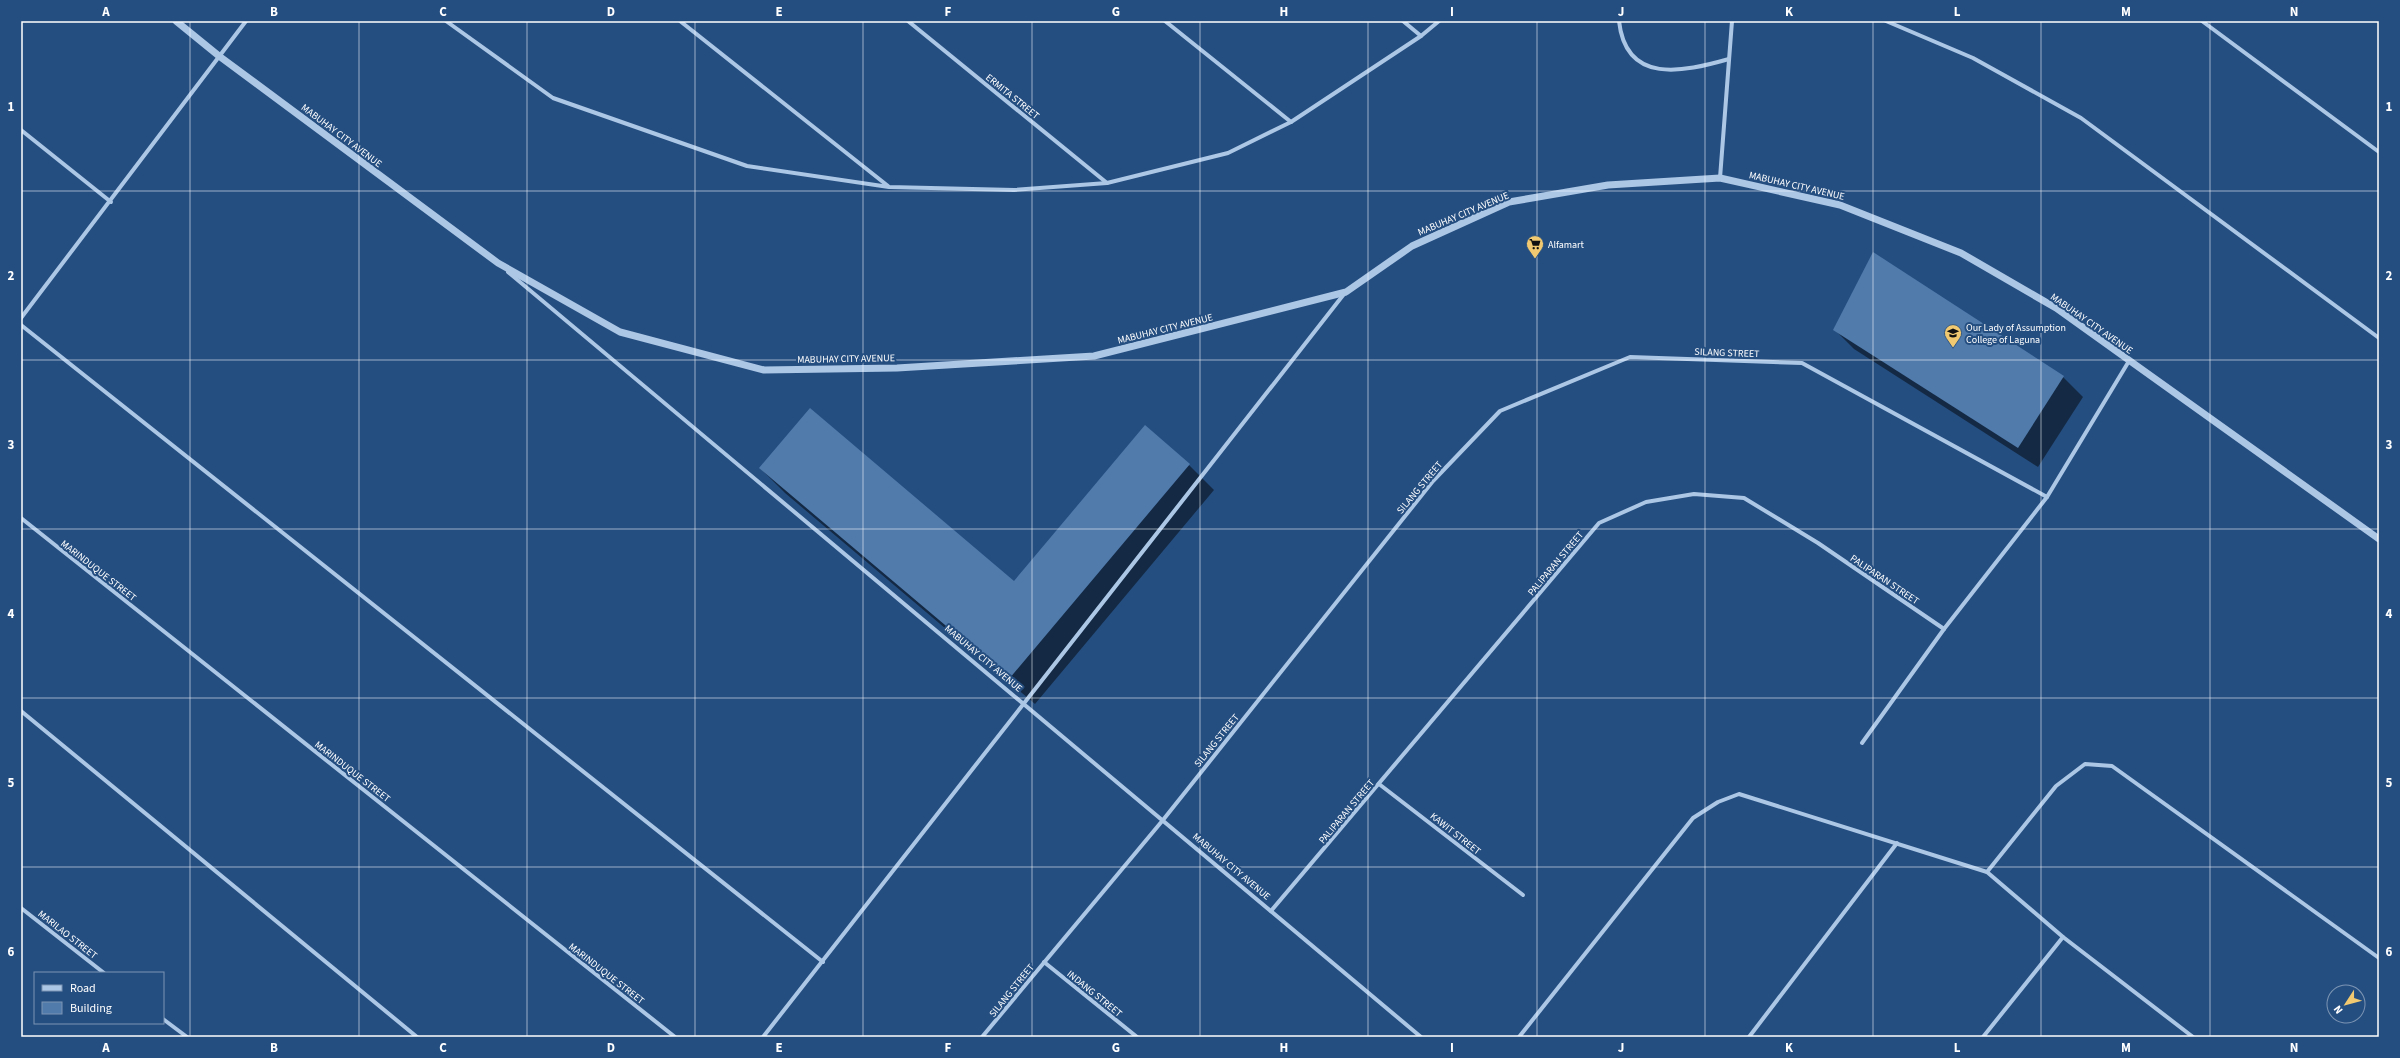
<svg xmlns="http://www.w3.org/2000/svg" width="2400" height="1058" font-family="'Source Sans 3',sans-serif">
<style>
.shadow{fill:#0007}
.building{fill:#517bab}
.lines{fill:none;stroke-linecap:round;stroke-linejoin:round}
.minor{stroke:#acc7e6;stroke-width:4}
.tertiary{stroke:#acc7e6;stroke-width:7}
.grid{fill:none;stroke:#fff;stroke-width:1;stroke-opacity:0.55}
.labels{text-anchor:middle;stroke-width:4;stroke-linejoin:round;paint-order:stroke}
.street-label{font-size:10px;fill:#fff;stroke:#254e80}
.poi-label{font-size:10px;fill:#fff;stroke:#254e80;text-anchor:start}
.neatline{fill:none;stroke:#fff;stroke-width:1.5}
.grid-label{font-size:13px;text-anchor:middle;font-weight:bold;fill:#fff}
</style>
<rect width="100%" height="100%" fill="#254e80"/>
<g class="shadow">
<path d="M1834,329L2063,377L2083,397L2038,467L1854,349Z"/>
<path d="M1189,465L1214,490L1035,704L785,493L760,468L1014,582Z"/>
</g>
<g class="building">
<path d="M1873,252L2064,376L2018,448L1833,330Z"/>
<path d="M810,408L1014,581L1145,425L1190,464L1009,679L759,468Z"/>
</g>
<g class="lines">
<g class="minor">
<path d="M446,21L553,98L747,166L889,187L1014,190L1107,183L1228,153L1291,122L1421,36L1439,21"/>
<path d="M680,21L888,186"/>
<path d="M908,21L1107,183"/>
<path d="M1165,21L1291,122"/>
<path d="M1403,21L1421,36"/>
<path d="M1619,21C1626,85 1683,72 1729,59"/>
<path d="M1886,21L1973,58L2081,118L2379,338"/>
<path d="M2202,21L2379,152"/>
<path d="M21,130L111,202"/>
<path d="M1720,178L1732,21"/>
<path d="M508,272L1421,1037"/>
<path d="M21,318L246,21"/>
<path d="M21,325L823,962"/>
<path d="M21,518L675,1037"/>
<path d="M21,711L417,1037"/>
<path d="M1862,743L1944,629L2047,497L2129,361"/>
<path d="M1379,784L1523,895"/>
<path d="M21,908L104,973"/>
<path d="M1271,911L1599,523L1646,502L1694,494L1744,498L1818,543L1944,629"/>
<path d="M1044,962L1137,1037"/>
<path d="M163,1019L187,1037"/>
<path d="M763,1037L1344,294"/>
<path d="M982,1037L1163,820L1433,481L1500,411L1630,357L1802,363L2047,497"/>
<path d="M1519,1037L1693,818L1718,802L1739,794L1987,872"/>
<path d="M1749,1037L1897,843"/>
<path d="M1983,1037L2063,937"/>
<path d="M2193,1037L2063,937L1987,872L2056,786L2085,764L2112,766L2379,958"/>
</g>
<path class="tertiary" d="M176,21L219,56L498,263L620,332L764,370L897,368L1094,356L1346,292L1412,246L1509,202L1608,185L1720,178L1840,205L1961,253L2056,308L2379,539"/>
</g>
<path class="grid" d="M190,21V1037M359,21V1037M527,21V1037M695,21V1037M863,21V1037M1032,21V1037M1200,21V1037M1368,21V1037M1537,21V1037M1705,21V1037M1873,21V1037M2041,21V1037M2210,21V1037M21,191H2379M21,360H2379M21,529H2379M21,698H2379M21,867H2379"/>
<defs>
<g id="supermarket-pin" transform="scale(0.9)"><path d="M0 17L-7.5 6A9.5 9.5 0 1 1 7.5 6Z" fill="#f0c970" stroke="#254e80"/><path d="M-6-5.5h2.5l.6 2H6L4.5 2H-2.5L-4.4-4H-6ZM-1.5 3.2a1.3 1.3 0 1 0 .1 0ZM3 3.2a1.3 1.3 0 1 0 .1 0Z" fill="#111"/></g>
<g id="university-pin" transform="scale(0.9)"><path d="M0 17L-7.5 6A9.5 9.5 0 1 1 7.5 6Z" fill="#f0c970" stroke="#254e80"/><path d="M0-5L7-2L0 1L-7-2ZM-4 1L0 2.5L4 1V4Q0 6-4 4Z" fill="#111"/></g>
</defs>
<g fill-rule="evenodd">
<use href="#supermarket-pin" x="1535" y="244"/>
<use href="#university-pin" x="1953" y="333"/>
</g>
<g class="labels">
<g class="street-label">
<text transform="translate(1013 96) rotate(39)" y="4">ERMITA STREET</text>
<text transform="translate(342 135) rotate(37)" y="4">MABUHAY CITY AVENUE</text>
<text transform="translate(1797 185) rotate(13)" y="4">MABUHAY CITY AVENUE</text>
<text transform="translate(1463 213) rotate(-23)" y="4">MABUHAY CITY AVENUE</text>
<text transform="translate(2092 323) rotate(35)" y="4">MABUHAY CITY AVENUE</text>
<text transform="translate(1165 328) rotate(-14)" y="4">MABUHAY CITY AVENUE</text>
<text transform="translate(1727 352) rotate(2)" y="4">SILANG STREET</text>
<text transform="translate(846 358) rotate(-1)" y="4">MABUHAY CITY AVENUE</text>
<text transform="translate(1419 487) rotate(-50)" y="4">SILANG STREET</text>
<text transform="translate(1555 563) rotate(-50)" y="4">PALIPARAN STREET</text>
<text transform="translate(99 570) rotate(38)" y="4">MARINDUQUE STREET</text>
<text transform="translate(1885 579) rotate(34)" y="4">PALIPARAN STREET</text>
<text transform="translate(984 658) rotate(40)" y="4">MABUHAY CITY AVENUE</text>
<text transform="translate(1216 740) rotate(-51)" y="4">SILANG STREET</text>
<text transform="translate(353 771) rotate(38)" y="4">MARINDUQUE STREET</text>
<text transform="translate(1346 811) rotate(-50)" y="4">PALIPARAN STREET</text>
<text transform="translate(1456 833) rotate(38)" y="4">KAWIT STREET</text>
<text transform="translate(1232 866) rotate(40)" y="4">MABUHAY CITY AVENUE</text>
<text transform="translate(68 934) rotate(38)" y="4">MARILAO STREET</text>
<text transform="translate(607 973) rotate(38)" y="4">MARINDUQUE STREET</text>
<text transform="translate(1011 990) rotate(-51)" y="4">SILANG STREET</text>
<text transform="translate(1095 993) rotate(39)" y="4">INDANG STREET</text>
</g>
<g class="poi-label">
<text x="1548" y="248">Alfamart</text>
<text x="1966" y="331">Our Lady of Assumption<tspan x="1966" dy="12">College of Laguna</tspan></text>
</g>
</g>
<rect width="2400" height="1058" fill="none" stroke="#254e80" stroke-width="44"/>
<rect x="34" y="972" width="130" height="52" fill="#254e80" stroke="#7c95b3"/>
<rect x="42" y="985" width="20" height="6" fill="#acc7e6" stroke="#7c95b3"/>
<text x="70" y="992" font-size="12" fill="#ffffff">Road</text>
<rect x="42" y="1002" width="20" height="12" fill="#517bab" stroke="#7c95b3"/>
<text x="70" y="1012" font-size="12" fill="#ffffff">Building</text>
<g transform="translate(2346 1004) rotate(234)"><circle r="19" fill="#254e80" stroke="#7c95b3"/>
<path d="M0-3L7 15L0 10L-7 15Z" fill="#f0c970"/>
<text y="-6" font-size="11" font-weight="bold" text-anchor="middle" fill="#ffffff">N</text>
</g>
<rect x="22" y="22" width="2356" height="1014" class="neatline"/>
<g class="grid-label">
<text x="106" y="16">A</text>
<text x="274" y="16">B</text>
<text x="443" y="16">C</text>
<text x="611" y="16">D</text>
<text x="779" y="16">E</text>
<text x="948" y="16">F</text>
<text x="1116" y="16">G</text>
<text x="1284" y="16">H</text>
<text x="1452" y="16">I</text>
<text x="1621" y="16">J</text>
<text x="1789" y="16">K</text>
<text x="1957" y="16">L</text>
<text x="2126" y="16">M</text>
<text x="2294" y="16">N</text>
<text x="11" y="111">1</text>
<text x="2389" y="111">1</text>
<text x="11" y="280">2</text>
<text x="2389" y="280">2</text>
<text x="11" y="449">3</text>
<text x="2389" y="449">3</text>
<text x="11" y="618">4</text>
<text x="2389" y="618">4</text>
<text x="11" y="787">5</text>
<text x="2389" y="787">5</text>
<text x="11" y="956">6</text>
<text x="2389" y="956">6</text>
<text x="106" y="1052">A</text>
<text x="274" y="1052">B</text>
<text x="443" y="1052">C</text>
<text x="611" y="1052">D</text>
<text x="779" y="1052">E</text>
<text x="948" y="1052">F</text>
<text x="1116" y="1052">G</text>
<text x="1284" y="1052">H</text>
<text x="1452" y="1052">I</text>
<text x="1621" y="1052">J</text>
<text x="1789" y="1052">K</text>
<text x="1957" y="1052">L</text>
<text x="2126" y="1052">M</text>
<text x="2294" y="1052">N</text>
</g>
</svg>
